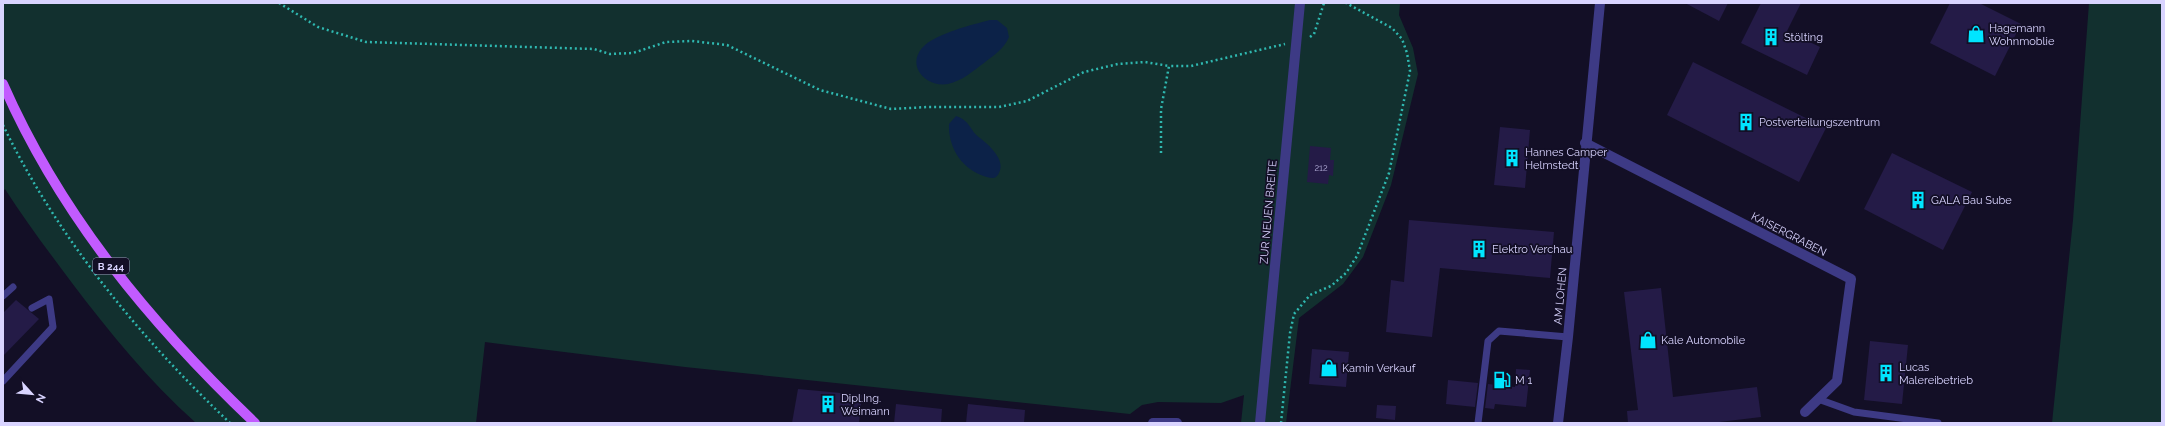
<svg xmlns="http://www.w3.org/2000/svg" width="2165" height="426" font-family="Raleway,sans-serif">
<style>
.green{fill:#12302f}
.water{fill:#0c2248}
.building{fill:#241b47}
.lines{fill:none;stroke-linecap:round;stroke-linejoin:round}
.path{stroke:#2fb8b0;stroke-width:2.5;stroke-dasharray:2 3;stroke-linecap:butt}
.service{stroke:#3d3a85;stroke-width:7}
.minor{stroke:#3d3a85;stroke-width:10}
.tertiary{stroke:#3d3a85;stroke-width:10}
.primary{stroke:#c25bff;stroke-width:10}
.labels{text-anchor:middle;stroke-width:3.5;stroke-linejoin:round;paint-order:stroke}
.number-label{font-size:9px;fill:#aca6d1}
.shield{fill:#130f26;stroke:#9e99be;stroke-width:1}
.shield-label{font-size:10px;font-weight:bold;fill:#d9d4ff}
.poi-label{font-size:11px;fill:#d9d4ff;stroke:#130f26;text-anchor:start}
.street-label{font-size:11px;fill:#d9d4ff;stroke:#130f26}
</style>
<rect width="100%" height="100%" fill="#130f26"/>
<g class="green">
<path d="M3,3H1400L1399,15L1413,48L1418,74L1391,185L1363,257L1343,284L1299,318L1286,423H1241L1244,395L1221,403L1158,402L1142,405L1130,414L685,367L485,342L476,423H196C149,381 110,333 72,283C49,252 26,222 5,189L3,192Z"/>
<path d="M2089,3H2162V423H2052L2073,220Z"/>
</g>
<g class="water">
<path d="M990,20H997L1007,28L1009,37C1004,49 994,55 984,63C973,71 962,81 948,84C925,88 904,64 925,45C939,33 971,25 990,20Z"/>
<path d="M956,116C971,121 969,130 980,138C989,145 1006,160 999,173C998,175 996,178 993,178C989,178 984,176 981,175C960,167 948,145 949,124Z"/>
</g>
<g class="building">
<path d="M1685,3H1728L1719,21Z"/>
<path d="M1761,3H1801L1787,31L1820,47L1807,75L1741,43Z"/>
<path d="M1950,3H1979L2021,24L1995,76L1930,43Z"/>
<path d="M1693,62L1826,128L1799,182L1667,115Z"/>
<path d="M1500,127L1530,130L1525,188L1494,185Z"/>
<path d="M1310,146L1331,148L1330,160H1334L1333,176L1329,175L1328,184L1307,182Z"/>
<path d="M1892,153L1972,192L1943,250L1864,209Z"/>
<path d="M1409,220L1554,232L1550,278L1440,268L1432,337L1386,332L1391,280L1404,282Z"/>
<path d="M1661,288L1673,397L1757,387L1761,417L1711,423H1628L1627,411L1638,410L1624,292Z"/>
<path d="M16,300L39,319L3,356V313Z"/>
<path d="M1870,341L1908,345L1902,404L1864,400Z"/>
<path d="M1312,349L1349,352L1346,387L1309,384Z"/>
<path d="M1516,369L1530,370L1526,407L1495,404L1494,409L1485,408L1488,384L1515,387Z"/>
<path d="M1448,380L1478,383L1475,407L1446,404Z"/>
<path d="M798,389L862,395L859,423H792Z"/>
<path d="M896,404L942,409L941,423H894Z"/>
<path d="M968,404L1025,410L1024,423H966Z"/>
<path d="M1377,405L1396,406L1395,420L1376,418Z"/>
</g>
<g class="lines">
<g class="path">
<path d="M279,3L318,27L366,42L594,49L610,54L633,53L666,42L692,41L727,45L820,90L891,109L928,107H999L1027,101L1084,72L1118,64L1145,62L1169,66"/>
<path d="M1310,37L1314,34L1324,3"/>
<path d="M3,125C57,237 140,338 230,423"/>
<path d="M1161,153V109L1169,66H1191L1285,44"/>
<path d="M1281,423L1290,333L1294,314L1310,295L1331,286L1346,273L1357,256L1389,173L1410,71L1407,53L1402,39L1392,28L1346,3"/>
</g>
<g class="service">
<path d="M3,296L13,287"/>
<path d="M3,381L53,327L49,299L32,308"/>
<path d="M1818,399L1854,412L1938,423"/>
<path d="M1478,423L1488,341L1499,331L1568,337"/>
</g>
<g class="minor">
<path d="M1585,143L1851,279L1837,381L1805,412"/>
<path d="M1153,423H1177"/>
<path d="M1558,423L1568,337L1600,3"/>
</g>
<path class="tertiary" d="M1260,423L1300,3"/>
<path class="primary" d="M3,84C61,216 151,324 255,423"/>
</g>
<defs>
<g id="shop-bare" transform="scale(1.38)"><path d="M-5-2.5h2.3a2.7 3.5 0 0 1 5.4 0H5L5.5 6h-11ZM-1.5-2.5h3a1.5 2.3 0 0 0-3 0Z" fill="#00e5ff" stroke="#130f26" stroke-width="2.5" paint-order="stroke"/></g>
<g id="building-bare" transform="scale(1.38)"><path d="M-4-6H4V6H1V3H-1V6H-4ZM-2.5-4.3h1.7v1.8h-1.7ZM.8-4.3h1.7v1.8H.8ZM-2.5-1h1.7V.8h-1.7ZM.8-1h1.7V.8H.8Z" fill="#00e5ff" stroke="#130f26" stroke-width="2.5" paint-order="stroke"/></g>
<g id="fuel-bare" transform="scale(1.38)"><path d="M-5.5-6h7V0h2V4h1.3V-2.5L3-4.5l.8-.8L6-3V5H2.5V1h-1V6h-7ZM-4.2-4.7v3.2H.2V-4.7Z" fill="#00e5ff" stroke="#130f26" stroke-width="2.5" paint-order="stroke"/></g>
</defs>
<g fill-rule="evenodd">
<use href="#shop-bare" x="1976" y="34"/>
<use href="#building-bare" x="1771" y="37"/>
<use href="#building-bare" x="1746" y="122"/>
<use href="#building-bare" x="1512" y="158"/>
<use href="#building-bare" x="1918" y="200"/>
<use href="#building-bare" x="1479" y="249"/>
<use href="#shop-bare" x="1648" y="340"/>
<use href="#shop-bare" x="1329" y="368"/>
<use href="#building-bare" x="1886" y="373"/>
<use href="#fuel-bare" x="1502" y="380"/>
<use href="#building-bare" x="828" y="404"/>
</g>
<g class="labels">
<g class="number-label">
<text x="1321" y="171">212</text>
</g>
<rect class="shield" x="93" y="258" width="36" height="16" rx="3"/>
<g class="shield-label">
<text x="111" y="270">B 244</text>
</g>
<g class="poi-label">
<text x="1989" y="32">Hagemann<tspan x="1989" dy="13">Wohnmoblie</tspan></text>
<text x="1784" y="41">Stölting</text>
<text x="1759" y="126">Postverteilungszentrum</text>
<text x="1525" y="156">Hannes Camper<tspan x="1525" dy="13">Helmstedt</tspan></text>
<text x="1931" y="204">GALA Bau Sube</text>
<text x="1492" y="253">Elektro Verchau</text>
<text x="1661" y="344">Kale Automobile</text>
<text x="1899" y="371">Lucas<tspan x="1899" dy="13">Malereibetrieb</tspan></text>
<text x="1342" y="372">Kamin Verkauf</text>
<text x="1515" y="384">M 1</text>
<text x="841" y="402">Dipl.Ing.<tspan x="841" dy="13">Weimann</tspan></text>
</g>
<g class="street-label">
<text transform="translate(1268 212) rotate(-85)" y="4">ZUR NEUEN BREITE</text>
<text transform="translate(1789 234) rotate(27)" y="4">KAISERGRABEN</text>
<text transform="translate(1560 296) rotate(-85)" y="4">AM LOHEN</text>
</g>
</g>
<rect width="2165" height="426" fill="none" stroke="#d9d4ff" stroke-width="8"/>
<g transform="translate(32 394) rotate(117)" stroke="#130f26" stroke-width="3" paint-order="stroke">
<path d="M0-3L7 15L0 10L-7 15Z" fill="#d9d4ff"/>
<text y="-6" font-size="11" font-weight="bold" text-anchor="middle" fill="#d9d4ff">N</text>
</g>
</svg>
